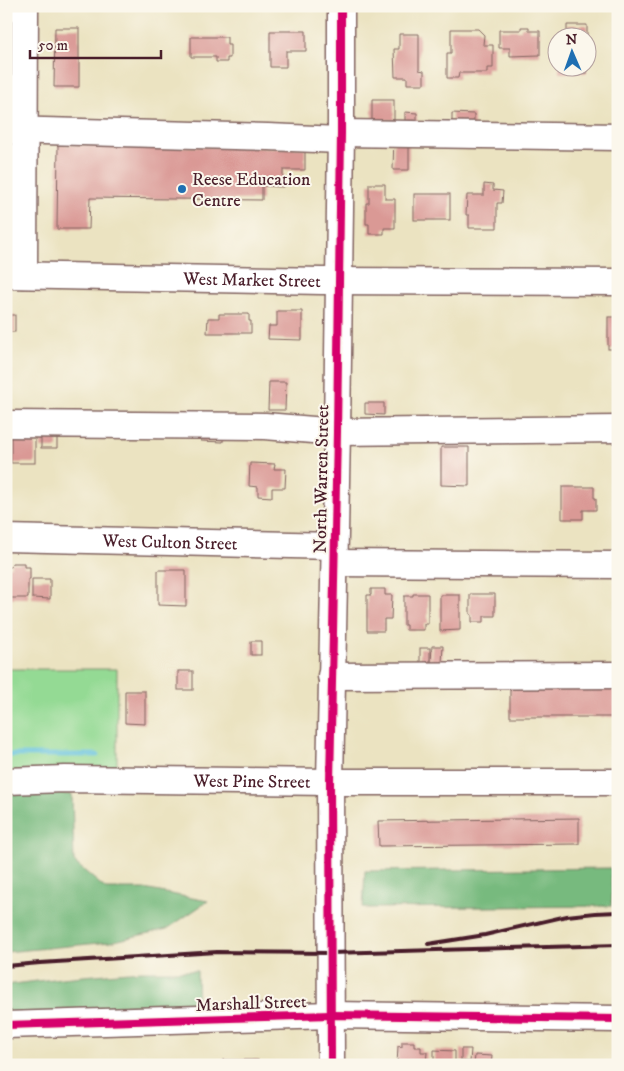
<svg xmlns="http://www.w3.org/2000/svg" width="624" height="1071" font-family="'IM FELL DW Pica',serif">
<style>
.green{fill:#94da94;stroke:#6f7c60}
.forest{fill:#77ba7e;stroke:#606c54}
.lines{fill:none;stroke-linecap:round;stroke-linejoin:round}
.stream{stroke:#5fc1dd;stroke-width:5}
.building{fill:#da9995}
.minor-casing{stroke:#826460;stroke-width:29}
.minor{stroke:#fff;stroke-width:26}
.rail{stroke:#4a1f2b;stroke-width:4}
.cycleway-casing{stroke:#fbf7ec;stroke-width:11}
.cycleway{stroke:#d6006c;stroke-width:8}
.poi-dot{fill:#1f6fb2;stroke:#fbf7ec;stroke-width:2}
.labels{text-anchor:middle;stroke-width:4;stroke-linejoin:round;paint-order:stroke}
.poi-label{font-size:18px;fill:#4a1f2b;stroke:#fbf7ec;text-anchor:start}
.street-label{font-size:18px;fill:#4a1f2b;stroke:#fbf7ec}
</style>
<rect width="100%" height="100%" fill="#fbf7ec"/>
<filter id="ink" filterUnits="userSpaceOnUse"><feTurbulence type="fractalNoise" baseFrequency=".02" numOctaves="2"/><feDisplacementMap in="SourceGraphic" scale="10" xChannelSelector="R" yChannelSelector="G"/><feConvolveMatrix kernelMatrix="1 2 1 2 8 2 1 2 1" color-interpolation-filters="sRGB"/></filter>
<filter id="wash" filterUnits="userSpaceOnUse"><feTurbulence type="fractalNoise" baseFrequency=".0096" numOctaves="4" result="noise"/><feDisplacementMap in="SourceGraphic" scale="20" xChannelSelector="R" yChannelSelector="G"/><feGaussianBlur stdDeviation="1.12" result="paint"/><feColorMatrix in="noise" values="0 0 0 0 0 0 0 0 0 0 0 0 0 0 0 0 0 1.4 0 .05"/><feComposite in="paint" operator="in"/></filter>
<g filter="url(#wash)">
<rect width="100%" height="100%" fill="#ebe3c1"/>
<path class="green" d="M6,669H117V768L6,771Z"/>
<g class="forest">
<path d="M10,794H72L74,862L106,889H144L208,901L167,929L110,942L6,952V829Z"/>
<path d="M611,868L612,906L363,908L365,871Z"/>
<path d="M141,971H197L198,1014L6,1019V985L61,978Z"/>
</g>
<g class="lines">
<path class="stream" d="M6,755H97"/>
</g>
<g id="blocks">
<g class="building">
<path d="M567,25H587V38H558V35H567Z"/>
<path d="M521,27H529V31H540V55L510,56V48H499V30H521Z"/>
<path d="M55,28H79V87H54Z"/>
<path d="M451,29H478L484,35L483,45H493V68H487V73H459L458,78H447V53H451Z"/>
<path d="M270,31H306V51H286V67H270Z"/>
<path d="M399,34H419V70L424,71V84H407V77H395L394,49H399Z"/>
<path d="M191,37H227V45H230V58H227V62H216V57H191Z"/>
<rect x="559" y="68" width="28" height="5"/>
<rect x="372" y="100" width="22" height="20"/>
<path d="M405,112L417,113V124H405Z"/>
<path d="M452,113L474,114V126L452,125Z"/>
<path d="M394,135L409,136V170H393Z"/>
<path d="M58,145L305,148V170H283V187L262,186V200L90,198L89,229H57Z"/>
<path d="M369,184H385V199H395V228H384V234H369V224H366V203H369Z"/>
<path d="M484,184L493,185V190L503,191L502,203H497V228H469V215H466L467,195H484Z"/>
<rect x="414" y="194" width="36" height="26"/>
<path d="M277,311H302V340L268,339L269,326H277Z"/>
<path d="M219,314H249V321H251V333H207L208,318H219Z"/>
<rect x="6" y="315" width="9" height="17"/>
<rect x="608" y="317" width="10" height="32"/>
<path d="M269,382H286L285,410H268Z"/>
<path d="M365,403H384V415L365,414Z"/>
<rect x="41" y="426" width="16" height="22"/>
<rect x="11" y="429" width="24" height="34"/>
<path d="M202,431L223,432V442L201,441Z"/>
<path d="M441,447H469V486L441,485Z"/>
<path d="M250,463L275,464L274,469H286L285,488H272V497L258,496V487L249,486Z"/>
<path d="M562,487H594V498H596V510H583V519H562Z"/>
<path d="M12,563H24V567H30V579H28V598H6V567H11Z"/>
<path d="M158,570H186V606L158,605Z"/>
<path d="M32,579H50V599L32,598Z"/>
<path d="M371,589H385V595H392L391,619H384V631H367V595H371Z"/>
<path d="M413,594H428V624H424V630H406V625H404V596H413Z"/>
<path d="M470,594H495V616H484V622H472V615L470,614Z"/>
<path d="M440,595H460V630L440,631Z"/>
<rect x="251" y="641" width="10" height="14"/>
<path d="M432,646H443L442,663H431Z"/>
<rect x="420" y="648" width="10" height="15"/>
<rect x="178" y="671" width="15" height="19"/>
<path d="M618,685V717H510V686Z"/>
<path d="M125,691H145V724L125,723Z"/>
<path d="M579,818V844L379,846L378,821Z"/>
<path d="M402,1042H414V1047H421V1052H427L426,1065H397L398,1046L402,1047Z"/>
<path d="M461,1049H471L470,1062L461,1061Z"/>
<path d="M434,1050L455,1051V1065H434Z"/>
<path d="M475,1055L492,1056L491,1065H474Z"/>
<rect x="223" y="1060" width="35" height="5"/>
</g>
</g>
</g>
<g filter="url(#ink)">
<use href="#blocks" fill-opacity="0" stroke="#826460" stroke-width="1"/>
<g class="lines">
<g class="minor-casing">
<g id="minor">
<path d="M6,130L268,137L340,140"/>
<path d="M341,133L618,137"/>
<path id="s1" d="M6,275L321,281L618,282"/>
<path d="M24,275L25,6"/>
<path d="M6,424L265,426L337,432L618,429"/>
<path id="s2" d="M6,538L334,546"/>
<path d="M335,563L618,565"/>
<path d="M331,676L618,675"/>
<path id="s3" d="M6,781L65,779L330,782H618"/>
<path d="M6,1025L331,1015L618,1019"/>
<path d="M331,1065L330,782L337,432L341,133V6"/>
</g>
</g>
<use href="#minor" class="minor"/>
<g class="rail">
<path d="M428,944L485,935L567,916L595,913L618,912"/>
<path d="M6,966L40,963L217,952L331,953L618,945"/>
</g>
<g class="cycleway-casing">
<g id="cycleway">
<path d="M6,1025L331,1015L618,1019"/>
<path d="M331,1065L330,782L337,432L341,133V6"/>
</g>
</g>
<use href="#cycleway" class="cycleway"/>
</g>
</g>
<circle class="poi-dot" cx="182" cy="189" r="5"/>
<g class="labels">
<g class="poi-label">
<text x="192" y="185">Reese Education<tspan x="192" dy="21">Centre</tspan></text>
</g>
<g class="street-label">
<text dy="6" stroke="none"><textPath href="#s1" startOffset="246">West Market Street</textPath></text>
<text transform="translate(321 479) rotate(-89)" y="6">North Warren Street</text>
<text dy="6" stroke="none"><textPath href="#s2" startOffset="164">West Culton Street</textPath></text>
<text dy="6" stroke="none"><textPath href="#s3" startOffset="246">West Pine Street</textPath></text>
<text transform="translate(251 1003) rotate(-2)" y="6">Marshall Street</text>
</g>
</g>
<rect width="624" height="1071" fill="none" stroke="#fbf7ec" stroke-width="25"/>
<g transform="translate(572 52) rotate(358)"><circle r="24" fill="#fbf7ec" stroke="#b4a19f"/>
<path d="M0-4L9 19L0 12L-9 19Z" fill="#1f6fb2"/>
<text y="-8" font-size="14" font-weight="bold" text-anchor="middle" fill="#4a1f2b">N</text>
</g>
<path d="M30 50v8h131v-8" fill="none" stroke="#4a1f2b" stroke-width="2.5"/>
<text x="38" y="50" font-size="15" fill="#4a1f2b" stroke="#fbf7ec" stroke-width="4" paint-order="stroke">50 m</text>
</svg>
